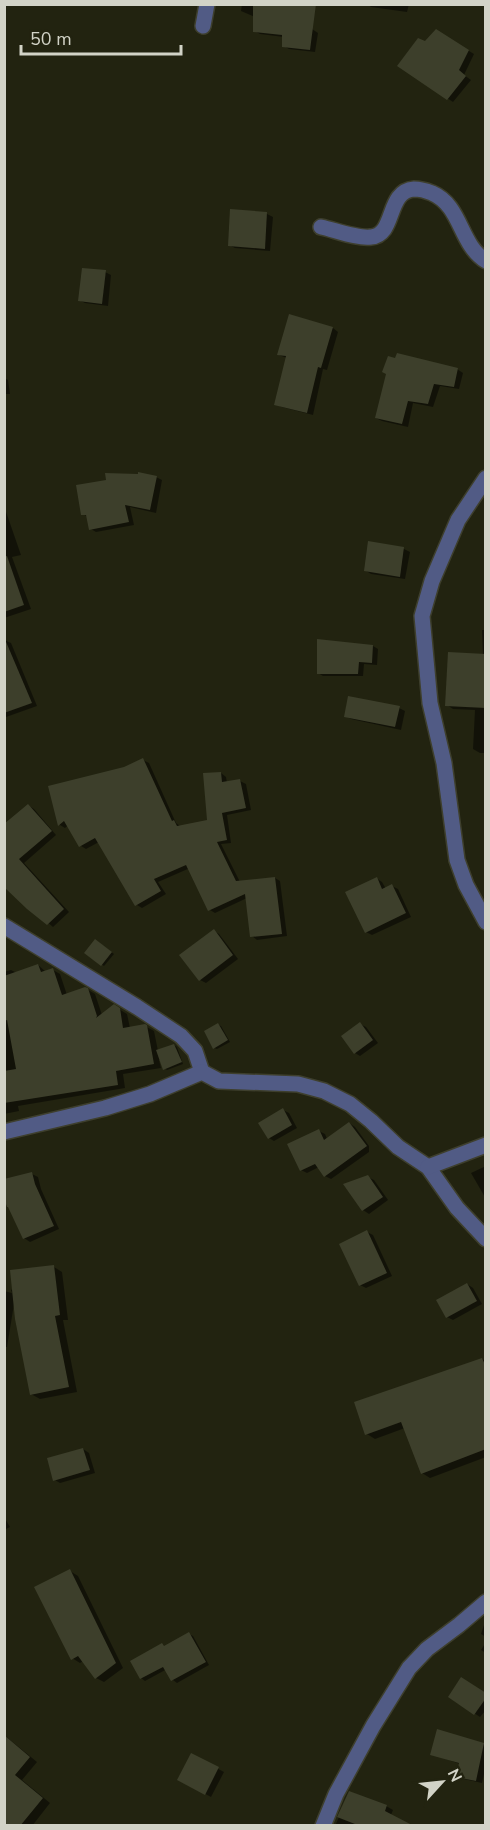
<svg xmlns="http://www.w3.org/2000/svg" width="490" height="1830" font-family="'Nunito Sans',sans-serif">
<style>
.shadow{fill:#0007}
.building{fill:#3d3f2b}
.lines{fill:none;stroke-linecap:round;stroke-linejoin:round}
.street-casing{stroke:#3e3f2d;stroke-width:18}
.street{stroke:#515b85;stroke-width:15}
</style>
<rect width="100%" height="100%" fill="#222310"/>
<g class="shadow">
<path d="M242,4H307L312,29L318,33L315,52L289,49L284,46V37L260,34L255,31V17L241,11Z"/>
<path d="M367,4H409L407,12L371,7Z"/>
<path d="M436,31L474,54L464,75L471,80L453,102L447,98L426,43Z"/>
<path d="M267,214L273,217L270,251L235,248L229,245Z"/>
<path d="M105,272L111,275L108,306L85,303L79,300Z"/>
<path d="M333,328L338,332L327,370L323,369L313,415L282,407L276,404L287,358L279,355Z"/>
<path d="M457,369L463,373L459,389L440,386L433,407L413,403L408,427L382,421L376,418Z"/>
<path d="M4,378L8,380L10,394H4Z"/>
<path d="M156,477L162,480L156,513L130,507L134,525L96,532L91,529L88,517L83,514Z"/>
<path d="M4,506L21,555L12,557L31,609L4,618Z"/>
<path d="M370,543L404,549L410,552L405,579L371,574L365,570Z"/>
<path d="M482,630H486V753H480L473,749L475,710L453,709L447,705L483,656Z"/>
<path d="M4,640L11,643L37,706L6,717Z"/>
<path d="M373,646L378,649L377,665L364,664L363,676H323L318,673Z"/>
<path d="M399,708L405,711L401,730L351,719L345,716Z"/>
<path d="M143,760L149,763L176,823L180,826L208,821L221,773L226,777L227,783L240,781L246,784L251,810L227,815L231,843L221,844L240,882L275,878L280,881L287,936L257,940L252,936L247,898L215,913L210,910L190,868L158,882L166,894L142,908L137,905L99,842L86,849L81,846L68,825L65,828L60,825L50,787L125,768Z"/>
<path d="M29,806L34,809L56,835L24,863L69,912L53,927L4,885Z"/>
<path d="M376,878L382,882L386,889L392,886L398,889L411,917L372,935L366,932Z"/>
<path d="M214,931L219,934L238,959L206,983L200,980Z"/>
<path d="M98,942L114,954L104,966L86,953Z"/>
<path d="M38,965L46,972L53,970L60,974L67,995L85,988L95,994L102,1015L114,1006L127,1014L130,1028L145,1026L154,1031L158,1051L174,1045L177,1047L183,1064L167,1070L164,1068L161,1060H159L161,1068L123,1074L125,1088L18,1106L19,1111L4,1114V972L11,970L17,973Z"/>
<path d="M360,1024L366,1027L378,1043L360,1056L355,1053Z"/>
<path d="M218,1025L221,1026L230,1042L217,1049L214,1048Z"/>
<path d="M283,1110L289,1113L297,1128L274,1141L269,1138Z"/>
<path d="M349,1123L355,1127L369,1146V1152L331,1179L325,1176L319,1167L307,1173L301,1170L319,1131L325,1134L327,1139Z"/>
<path d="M486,1166V1199L471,1173Z"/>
<path d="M32,1174L38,1177L41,1189L59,1229L30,1242L24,1238Z"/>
<path d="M368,1177L374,1180L388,1200L369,1214L363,1210L345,1185Z"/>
<path d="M367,1232L373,1235L392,1276L366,1288L360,1285Z"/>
<path d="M54,1267L62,1272L68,1320H63L77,1392L40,1399L31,1394L14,1304L7,1347H4V1291L12,1293L11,1290Z"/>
<path d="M467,1284L473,1288L482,1304L453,1320L447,1317Z"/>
<path d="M482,1359L486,1361V1457L430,1478L422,1473L405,1428L375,1439L367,1434Z"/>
<path d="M83,1449L89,1453L95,1473L60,1483L55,1480Z"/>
<path d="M4,1517L10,1527L4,1530Z"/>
<path d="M70,1571L78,1576L123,1668L104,1682L96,1678L83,1661L80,1663L72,1658Z"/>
<path d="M486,1619V1637L481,1634Z"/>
<path d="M189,1634L193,1636L209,1665L177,1683L173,1680L167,1669L145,1681L141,1678L165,1647Z"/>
<path d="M486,1642V1653L481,1650Z"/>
<path d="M486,1695V1710L480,1717L450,1697Z"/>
<path d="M4,1735L37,1762L22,1780L50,1803L32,1826H4Z"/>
<path d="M483,1744L486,1746V1765L482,1783L464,1779L458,1776L460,1764L432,1754Z"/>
<path d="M192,1755L224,1772L211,1797L179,1780Z"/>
<path d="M350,1792L386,1806L393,1810L391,1815L411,1826H335Z"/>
</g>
<g class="building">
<path d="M253,4H316L310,50L282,47V35L253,32Z"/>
<path d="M436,29L469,50L459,70L466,76L447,100L397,66L418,38L425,41Z"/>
<path d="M230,209L267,212L265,249L228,246Z"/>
<path d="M82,268L106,270L102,304L78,301Z"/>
<path d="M289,314L333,327L321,368L318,367L307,413L274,405L286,356L277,355Z"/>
<path d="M397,353L458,368L454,387L434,384L428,404L408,401L402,424L375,418L386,374L382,372L388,356L395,358Z"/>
<path d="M138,472L157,476L150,510L125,505L129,522L89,530L86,515H81L76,485L106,480L105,473L138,474Z"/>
<path d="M368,541L404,547L400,577L364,571Z"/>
<path d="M7,556L24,605L4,612V557Z"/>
<path d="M4,637L32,703L4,713Z"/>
<path d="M317,639L373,645L372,663L359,662L358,674H317Z"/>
<path d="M448,652L486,654V708L445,706Z"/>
<path d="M348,696L400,706L395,727L344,717Z"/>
<path d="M143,758L172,821L174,820L177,826L207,820L203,773L221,772L222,782L240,779L246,808L222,813L227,840L217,842L236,881L275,877L282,934L250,937L245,894L208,911L186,865L154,879L161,891L135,906L95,838L79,847L64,821L58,826L48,786L124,767Z"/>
<path d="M28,804L52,831L19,859L64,909L47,925L27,909L4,887V824Z"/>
<path d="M377,877L382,889L392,884L406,913L365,933L345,892Z"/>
<path d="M214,929L233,955L199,981L179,955Z"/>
<path d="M95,939L112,952L101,966L84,953Z"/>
<path d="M38,964L41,972L53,968L62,995L85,987L88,988L97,1016L96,1018L114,1004L120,1008L123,1028L145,1024L147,1025L154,1064L116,1071L118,1085L4,1103V1071L16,1069L7,1020L4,1021V976Z"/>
<path d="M360,1022L373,1040L354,1054L341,1036Z"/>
<path d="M218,1023L228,1040L213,1049L204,1031Z"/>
<path d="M174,1044L182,1062L163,1070L156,1050Z"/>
<path d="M283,1108L292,1125L268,1139L258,1123Z"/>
<path d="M349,1122L367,1146L324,1177L315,1164L300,1171L287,1144L319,1129L324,1140Z"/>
<path d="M32,1172L35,1184L54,1226L23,1239L8,1207H7L4,1198V1179Z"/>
<path d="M368,1175L383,1197L362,1211L343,1184Z"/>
<path d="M367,1230L387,1273L359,1286L339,1244Z"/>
<path d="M54,1265L60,1315L55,1316L69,1387L30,1395L15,1319L10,1270Z"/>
<path d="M467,1283L477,1301L446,1318L436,1300Z"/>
<path d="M482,1358L486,1367V1449L421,1474L401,1422L365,1435L354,1402Z"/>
<path d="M83,1448L90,1470L53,1481L47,1458Z"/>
<path d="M70,1569L116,1663L95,1679L78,1656L71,1660L34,1587Z"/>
<path d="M189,1632L206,1662L171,1681L163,1667L140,1679L130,1661L162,1643L164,1646Z"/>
<path d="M461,1677L486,1693V1698L474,1715L448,1697Z"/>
<path d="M437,1729L484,1743L476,1781L456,1777L459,1763L430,1755Z"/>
<path d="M4,1735L30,1757L15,1775L43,1798L20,1826H4Z"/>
<path d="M191,1753L219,1767L205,1795L177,1780Z"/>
<path d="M349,1791L387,1805L385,1811L414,1826H360L337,1817Z"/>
</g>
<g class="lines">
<g class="street-casing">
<g id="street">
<path d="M203,26L207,4"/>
<path d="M321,227C335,230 358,239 371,237C396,235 386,191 414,189C420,189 427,191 432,193C462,206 459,244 486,261"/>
<path d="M486,478L458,520L432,581L422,616L430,703L444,763L457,860L466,885L486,922"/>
<path d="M4,926L137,1007L181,1036L195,1051L202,1072"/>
<path d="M4,1132L105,1108L150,1094L202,1072L219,1081L298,1084L324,1091L350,1104L371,1121L398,1147L428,1167L457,1208L486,1239"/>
<path d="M428,1167L486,1145"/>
<path d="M323,1826L336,1794L373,1726L409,1668L427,1649L459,1625L486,1602"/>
</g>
</g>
<use href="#street" class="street"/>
</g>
<rect width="490" height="1830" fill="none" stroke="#d2d3c7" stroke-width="12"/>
<g transform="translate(442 1782) rotate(63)" stroke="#222310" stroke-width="4.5" paint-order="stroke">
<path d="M0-4.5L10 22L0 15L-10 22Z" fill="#d2d3c7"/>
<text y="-9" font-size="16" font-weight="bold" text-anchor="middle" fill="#d2d3c7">N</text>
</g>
<path d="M21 45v9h160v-9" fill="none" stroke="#d2d3c7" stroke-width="3"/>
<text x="30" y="45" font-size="18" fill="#d2d3c7" stroke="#222310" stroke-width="4.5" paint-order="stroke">50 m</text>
</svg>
